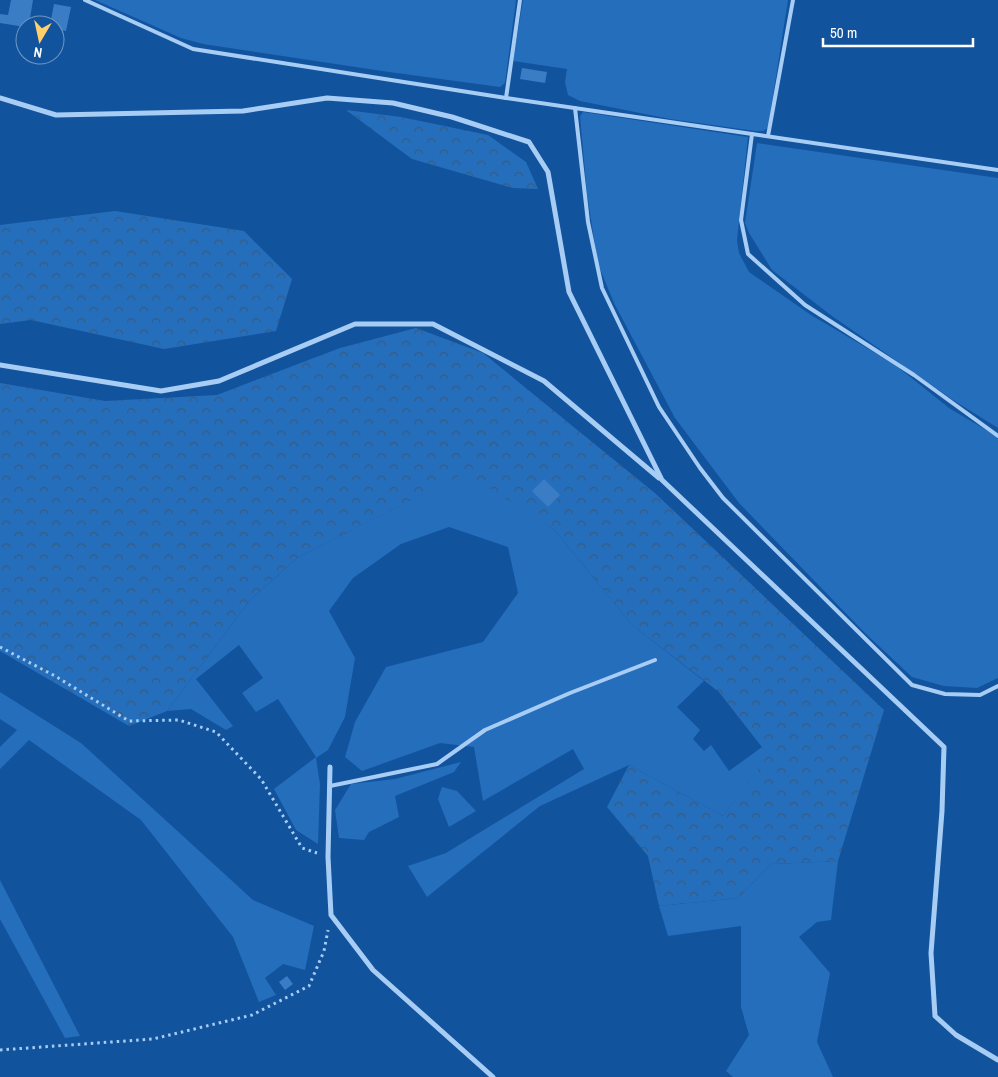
<svg xmlns="http://www.w3.org/2000/svg" width="998" height="1077" font-family="'Archivo Narrow',sans-serif">
<style>
.grass{fill:#246ebc}
.forest{fill:url(#forest-crowns)}
.building{fill:#3b7dc5}
.lines{fill:none;stroke-linecap:round;stroke-linejoin:round}
.path{stroke:#a8cdf4;stroke-width:3;stroke-dasharray:2.5 4;stroke-linecap:butt}
.lane{stroke:#a8cdf4;stroke-width:4}
.street{stroke:#a8cdf4;stroke-width:5}
</style>
<defs>
<pattern id="forest-crowns" width="20" height="18" patternUnits="userSpaceOnUse" patternTransform="scale(1.25)"><rect width="20" height="18" fill="#246ebc"/><path d="M2 6a3 3 0 1 1 6 0M12 15a3 3 0 1 1 6 0" fill="none" stroke="#3a5b7e"/></pattern>
</defs>
<rect width="100%" height="100%" fill="#12539e"/>
<g class="grass">
<path d="M95,0H516L505,83L500,87L389,72L203,44L181,38Z"/>
<path d="M523,0H788L768,128L763,131H755L670,119L580,101L568,95L565,82L567,69L513,61Z"/>
<path d="M583,112L748,137L737,240L739,253L749,272L811,315L894,364L949,408L998,437V678L977,688L944,686L912,677L865,633L739,503L675,418L614,303L598,264L587,194L580,116Z"/>
<path d="M757,143L998,178V428L953,400L832,316L772,270L749,233L745,223Z"/>
<path d="M468,471L554,529L631,624L704,681L677,707L700,730L693,739L704,751L711,745L729,771L762,747L769,755L723,816L629,765L540,806L427,897L408,866L446,853L584,769L573,749L483,801L474,747L440,743L362,771L345,757L355,722L386,667L483,642L518,593L508,547L449,527L401,544L353,578L329,611L355,658L345,717L328,750L316,758L320,784L318,844L296,830L274,789L316,757L278,699L256,712L242,693L263,678L239,645L196,679L233,726L226,730L191,709L167,711L250,600L297,558Z"/>
<path d="M0,692L81,743L253,900L314,926L305,970L283,964L265,978L276,995L259,1002L233,937L141,820L29,740L0,769V747L17,730L0,719Z"/>
<path d="M461,762L454,772L395,796L399,817L369,832L364,840L339,838L335,810L351,784L395,779Z"/>
<path d="M442,787L457,791L476,811L449,827L438,799Z"/>
<path d="M838,861L831,920L817,922L799,937L830,973L817,1042L833,1077H733L726,1071L749,1035L741,1007V926L668,936L659,906L738,898L771,864Z"/>
<path d="M0,880L80,1036L65,1038L0,919Z"/>
</g>
<g class="forest">
<path d="M346,110L401,117L488,135L526,162L538,189L513,188L412,159Z"/>
<path d="M115,211L244,231L292,279L276,331L164,349L31,320L0,324V225Z"/>
<path d="M416,328L483,353L656,494L884,710L838,861L771,864L738,898L659,906L648,856L607,807L629,765L723,816L768,755L719,692L631,624L554,529L465,473L297,558L250,600L167,711L129,726L0,651V383L105,401L217,395L340,348Z"/>
</g>
<g class="building">
<path d="M11,0H33L30,18L39,20V25H25V27L0,23V14L8,15Z"/>
<path d="M54,4L71,7L66,31L55,29V25H50Z"/>
<path d="M522,68L547,72L545,83L520,79Z"/>
<path d="M544,479L560,495L548,507L532,491Z"/>
<path d="M287,976L293,984L285,990L279,982Z"/>
</g>
<g class="lines">
<g class="path">
<path d="M0,647L55,676L129,721L179,720L216,732L261,779L302,848L317,853"/>
<path d="M0,1050L153,1039L252,1015L309,986L324,951L328,930"/>
</g>
<g class="lane">
<path d="M85,0L193,49L506,98L998,170"/>
<path d="M506,98L520,0"/>
<path d="M575,108L588,222L602,288L659,407L700,468L723,498L912,685L945,694L980,695L998,686"/>
<path d="M752,134L741,220L748,254L805,305L914,375L998,436"/>
<path d="M768,136L793,0"/>
<path d="M330,786L437,764L485,730L570,693L655,660"/>
</g>
<g class="street">
<path d="M0,98L56,115L243,111L327,98L393,103L452,117L529,142L548,172L569,292L662,480L944,747L942,811L931,953L935,1016L956,1035L998,1060"/>
<path d="M0,365L161,391L219,381L355,324H433L544,381L659,478"/>
<path d="M330,767L328,857L331,915L373,970L493,1077"/>
</g>
</g>
<g transform="translate(40 40) rotate(189)"><circle r="24" fill="#12539e" stroke="#7198c5"/>
<path d="M0-4L9 19L0 12L-9 19Z" fill="#ffd06b"/>
<text y="-8" font-size="14" font-weight="bold" text-anchor="middle" fill="#ffffff">N</text>
</g>
<path d="M823 38v8h150v-8" fill="none" stroke="#ffffff" stroke-width="2.5"/>
<text x="830" y="38" font-size="15" fill="#ffffff" stroke="#12539e" stroke-width="4" paint-order="stroke">50 m</text>
</svg>
